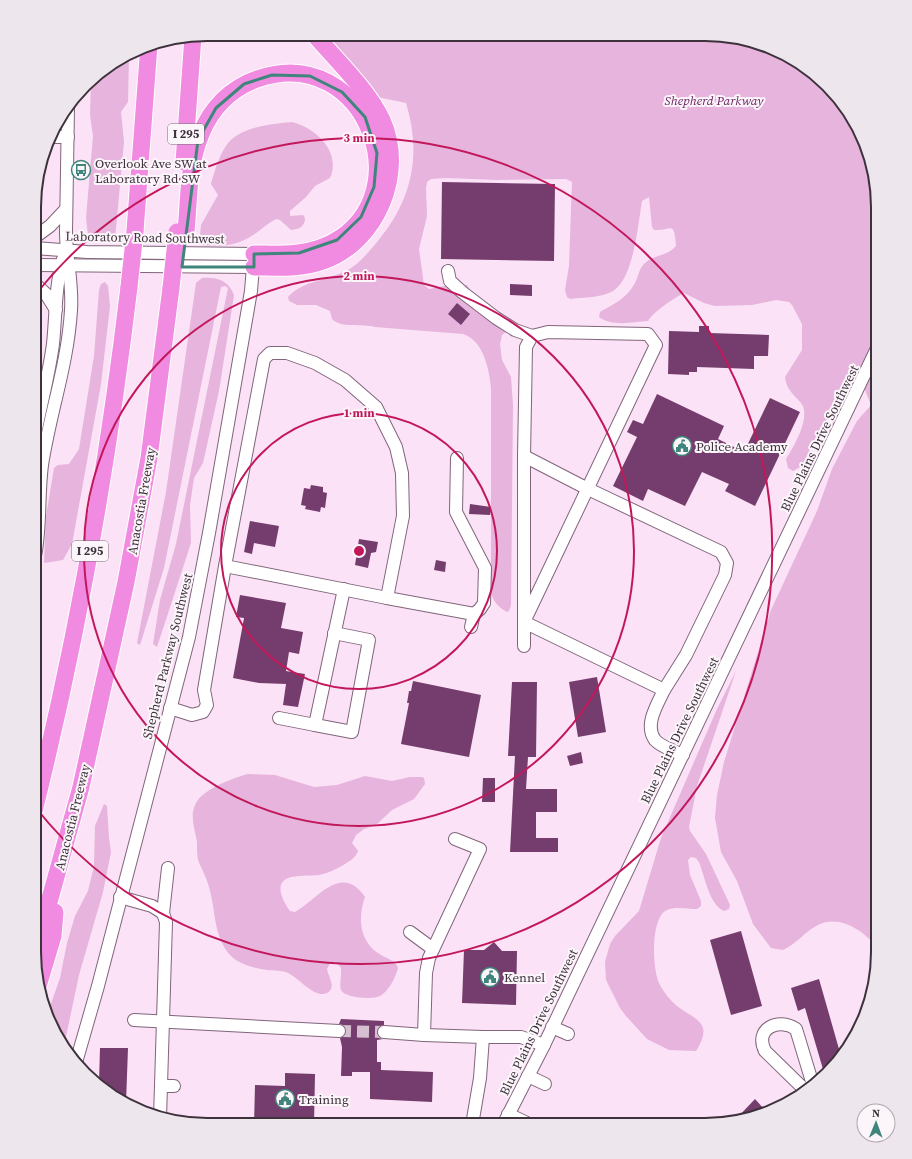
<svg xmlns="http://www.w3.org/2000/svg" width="912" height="1159" font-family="'Source Serif 4',serif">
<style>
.green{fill:#e6b4dd}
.building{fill:#753d6d}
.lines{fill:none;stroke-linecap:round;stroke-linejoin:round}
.minor-tunnel{stroke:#d5bfd1;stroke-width:12;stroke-dasharray:12 6;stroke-linecap:butt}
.minor-casing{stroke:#80657b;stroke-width:14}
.highway-casing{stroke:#fff;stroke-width:19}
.minor{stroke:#fff;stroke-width:12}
.highway{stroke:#f08be1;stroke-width:17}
.highway-bridge-casing{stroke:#fff;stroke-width:19;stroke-linecap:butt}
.highway-bridge{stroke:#f08be1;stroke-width:17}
.marked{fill:none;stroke:#40857b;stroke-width:3;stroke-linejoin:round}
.ring{fill:none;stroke:#c2185b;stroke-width:2}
.labels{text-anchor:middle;stroke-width:4;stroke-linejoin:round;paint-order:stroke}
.shield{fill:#fcf6fb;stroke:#766c75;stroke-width:1}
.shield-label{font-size:12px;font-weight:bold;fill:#3d313b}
.park-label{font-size:13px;font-style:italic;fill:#6d2364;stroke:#fcf6fb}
.poi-label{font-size:13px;fill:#3d313b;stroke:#fcf6fb;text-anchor:start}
.street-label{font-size:13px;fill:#3d313b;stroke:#fcf6fb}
.rim{fill:none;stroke:#3d313b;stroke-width:2}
.centre{fill:#c2185b;stroke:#fcf6fb;stroke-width:2}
.ring-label{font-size:12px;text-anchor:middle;font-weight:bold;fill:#c2185b;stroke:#fcf6fb;stroke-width:4;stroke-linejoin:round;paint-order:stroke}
</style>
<rect width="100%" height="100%" fill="#fbe2f6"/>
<g class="green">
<path d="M313,34L728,36L801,63L855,121L872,162L878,207V949C865,931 838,913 816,926C804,933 796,944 783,950L771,948L753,924L737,881L721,852L715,818L717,795L724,762L771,610L817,511L832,469L857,421L871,405L856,368L835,409L820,429L802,466L793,471L788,468L786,459C793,448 812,416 801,403C794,395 786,389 785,377L802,350V324L792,305L789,302L776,300L752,305L715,306L704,303L684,293C674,298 653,312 648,321C631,322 613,327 599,317L600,312C614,304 627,298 635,283C638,277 639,269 644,264C653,254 667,257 676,246C674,219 672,231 654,230L652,227L649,197L642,201C638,224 634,278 613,291C601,298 584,297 570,299L567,297L565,290L569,266L572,182L566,179L498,180L446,178L431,179L427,182L426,188L427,216L419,249L424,285L429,289L444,286L467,285L472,293L507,331L502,335L500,344L502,360L511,377L513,405L511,605L509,611L507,612C499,608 493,601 491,593V388C489,369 484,341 463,334L375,327C362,323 342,329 332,319L330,311L316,305H297L289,301L288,297C302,281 328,280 346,271C358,265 368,253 377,242C412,201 422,155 406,103L363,94Z"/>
<path d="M129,56L128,102L121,112L124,142L115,239L108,242L92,241L88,235L86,218L93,136L90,115L91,80Z"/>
<path d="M292,122C314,127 342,151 330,178L315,186L306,197L290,211V216L303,215L305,218C305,227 299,229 291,230L280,220L276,219C266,224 259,232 250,237C234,247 217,246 199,245L201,225L218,195L211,184L212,180C216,168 219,156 226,146C238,127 271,124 292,122Z"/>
<path d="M202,278C217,277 228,280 234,295L219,391L203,463L194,478L190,505L191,543L157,647L153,644L160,600L176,544L228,288L225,286L221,287L164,568L140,645L137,643L166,492L196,283Z"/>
<path d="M105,282L108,286L110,306L101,384L72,544L63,560L44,563L46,516L54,468L58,465L69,464L79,449L94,356L99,290L101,284Z"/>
<path d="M736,671L697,786L689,827L690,831L706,854L730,905L729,909L724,911C709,904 705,877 699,862L696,858L691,857L688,860L690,875L701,901V906L697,909C688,909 675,906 667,910C650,917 652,972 660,985C664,993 671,1001 677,1006C684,1012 701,1019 703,1028C705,1035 700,1045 696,1051L669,1050L647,1039L626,1016L620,1008L606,980L605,962L610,944L615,936L639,911L661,838L717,709Z"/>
<path d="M248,774L275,775L314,787L337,785L365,776L392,781L410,777H422L424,778L425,784L414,799L392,810L376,825L364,829L356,835L352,843L358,851C356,857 350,861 345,864C337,869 328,873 319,875C309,876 297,875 288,878C273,884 284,903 290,911L295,912C317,900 341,862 365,897C357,919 360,943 381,955C388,959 396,961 398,968C396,977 388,992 380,996C373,1000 344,998 341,990C339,984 342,975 341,968L336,962L330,963L327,969C328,976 337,988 327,993C315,999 299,978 288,973C282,970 275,971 267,970C256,969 239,964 231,956C214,938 216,914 210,891C208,880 202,870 198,860C197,854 197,848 197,842C195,829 189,816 196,803C203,789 233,778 248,774Z"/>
<path d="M104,804L107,806L109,838L111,852L103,892L79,975L64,1046L57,1038L47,1015L60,978L67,943L75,916L88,891L94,866L95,826Z"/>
</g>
<g class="building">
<path d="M442,182L555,184L554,261L441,259Z"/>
<path d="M510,284L532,285V296L510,295Z"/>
<path d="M457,303L470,314L461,325L448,314Z"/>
<path d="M699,326H709V333L769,335L768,356H754V369L697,367V372H689V375L668,374L669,331L699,332Z"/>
<path d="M657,394L724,426L718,439L744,452L770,398L800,412L755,506L725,491L729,484L702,472L685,506L648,489L643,501L613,486L637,437L627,432L633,420L643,424Z"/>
<path d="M311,485L323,487V492L327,493L325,508L321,507L320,512L305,509L306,506L301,505L304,488L310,489Z"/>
<path d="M470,504L491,507L490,515L469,514Z"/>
<path d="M250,521L279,526L275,547L254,543L252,554L244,552Z"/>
<path d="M359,539L378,542L376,552L371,553L368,568L355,565Z"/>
<path d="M436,560L446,562L445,572L434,570Z"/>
<path d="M240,595L286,603L281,628L303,632L299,654L289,652L286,671L305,674L298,707L283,705L286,684L259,683L233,678L244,618L236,617Z"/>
<path d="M597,677L606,732L578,737L569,682Z"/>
<path d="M413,681L481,695L469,757L401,744L409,703H407L409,691H411Z"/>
<path d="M512,682H537L536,757H528L526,789H557V812H536V838H558V852H510L515,756H508Z"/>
<path d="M581,752L583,763L570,766L567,756Z"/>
<path d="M483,778H495V802H482Z"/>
<path d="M741,931L762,1006L731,1015L710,940Z"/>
<path d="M494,942L502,951H517L516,1005L462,1003L464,950H484Z"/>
<path d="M819,979L841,1056L825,1076L805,1008L798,1011L791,988Z"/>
<path d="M341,1019L384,1021V1025L378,1027L377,1032L379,1038L383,1039L377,1040V1062H381V1070L433,1072L432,1102L370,1099V1072H352V1076H341L342,1047L340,1038L345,1035L346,1031L343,1025L339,1024Z"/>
<path d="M100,1048H128L126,1103L111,1096L99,1083Z"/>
<path d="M285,1073L315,1074L314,1125H254L255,1085L285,1086Z"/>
<path d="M755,1099L765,1110L736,1119Z"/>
</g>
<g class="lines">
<path class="minor-tunnel" d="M339,1031L384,1032"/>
<g class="minor-casing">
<g id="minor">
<path d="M51,137H68"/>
<path d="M35,237L50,226L66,209"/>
<path d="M35,248L87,252L254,254L251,291L209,533L189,637L98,986L77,1059"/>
<path d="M35,265L254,267"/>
<path d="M448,271L450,281L462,292L496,318L515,330L532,336"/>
<path d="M35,284L46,294L56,310"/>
<path d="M35,434C41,404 49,374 53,344C56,315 55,286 63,259"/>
<path d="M524,456L586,488L721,552L727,563L725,575L686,655L664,690"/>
<path d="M35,556C41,526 38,495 42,465C50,413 68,363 71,310C73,283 66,258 66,232L68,107"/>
<path d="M387,598L474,614L480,609L484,603L485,568L456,512L457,458"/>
<path d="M471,627L474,614"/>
<path d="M524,646V622L656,345L648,334L548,332L532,336L526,347L524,456V622L664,690C657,705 644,725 655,740C661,747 675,751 683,755"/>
<path d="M170,708L192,715L203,712L207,705L204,690L225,566L264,359L270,353H287L315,363L345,380L376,407L396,447L402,473L403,516L387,598L225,566"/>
<path d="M279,718L315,725L344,589"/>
<path d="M315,725L352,732L369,640L334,633"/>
<path d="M455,839L480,849L429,958L426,973L424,1035L483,1037"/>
<path d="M120,897L152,906L163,913"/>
<path d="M410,932L433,949"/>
<path d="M134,1020L339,1031"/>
<path d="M552,1027L568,1034"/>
<path d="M384,1032L424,1035"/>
<path d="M528,1076L545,1084"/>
<path d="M161,1086H174"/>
<path d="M806,1091L765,1051C754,1029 778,1017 796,1029L813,1085"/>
<path d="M508,1114L531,1125"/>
<path d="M160,1118L166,922L163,913L168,868"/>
<path d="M472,1125L480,1078L483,1037H521L544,1045"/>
<path d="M503,1125L544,1045L878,346"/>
</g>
</g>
<g class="highway-casing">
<g id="highway">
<path d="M184,162L193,36"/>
<path d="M135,231L149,45"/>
<path d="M186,232C189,200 188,164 201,134C211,108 231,88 257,79C368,40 427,205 323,247C301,256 277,254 254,254"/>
<path d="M254,267C277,267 301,269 323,261C377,242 406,173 382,120C368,90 336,60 314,34"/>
<path d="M34,811C77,639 108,464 129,287"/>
<path d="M34,956L81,787L126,582L149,458L171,288"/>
<path d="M38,986L53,936L55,912"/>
</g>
</g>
<use href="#minor" class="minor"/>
<use href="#highway" class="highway"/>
<g class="highway-bridge-casing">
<g id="highway-bridge">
<path d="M129,287L135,231"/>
<path d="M171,288L177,232"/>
</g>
</g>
<use href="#highway-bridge" class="highway-bridge"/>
</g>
<path class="marked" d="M272,75L310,76L342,92L365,117L377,153L374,187L361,217L337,240L299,253L254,254V267H182L198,140L216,108L244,84Z"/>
<g class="ring">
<circle cx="359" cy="551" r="138"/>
<circle cx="359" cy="551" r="275"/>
<path d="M36 294A413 413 0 1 1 36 808"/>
</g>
<defs>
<g id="bus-ring" transform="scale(1)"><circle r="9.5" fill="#fcf6fb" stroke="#40857b" stroke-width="1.5"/><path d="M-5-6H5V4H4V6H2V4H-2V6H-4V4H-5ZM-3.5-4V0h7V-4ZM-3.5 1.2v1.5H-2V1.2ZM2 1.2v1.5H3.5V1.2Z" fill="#40857b"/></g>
<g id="civic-ring" transform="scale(1)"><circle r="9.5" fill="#fcf6fb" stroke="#40857b" stroke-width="1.5"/><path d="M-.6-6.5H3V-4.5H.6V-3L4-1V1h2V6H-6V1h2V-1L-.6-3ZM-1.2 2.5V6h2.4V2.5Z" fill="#40857b"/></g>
</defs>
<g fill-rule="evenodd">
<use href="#bus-ring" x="81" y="170"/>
<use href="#civic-ring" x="682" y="446"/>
<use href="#civic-ring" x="490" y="977"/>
<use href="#civic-ring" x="285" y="1099"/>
</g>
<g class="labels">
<g class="shield">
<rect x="168" y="124" width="36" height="20" rx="3"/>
<rect x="72" y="541" width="36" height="20" rx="3"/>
</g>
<g class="shield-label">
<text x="186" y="138">I 295</text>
<text x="90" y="555">I 295</text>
</g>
<g class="park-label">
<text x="714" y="105">Shepherd Parkway</text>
</g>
<g class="poi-label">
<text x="95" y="168">Overlook Ave SW at<tspan x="95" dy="15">Laboratory Rd SW</tspan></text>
<text x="696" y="451">Police Academy</text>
<text x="504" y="982">Kennel</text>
<text x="299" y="1104">Training</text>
</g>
<g class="street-label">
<text transform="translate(145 237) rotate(1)" y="5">Laboratory Road Southwest</text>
<text transform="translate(819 438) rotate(-64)" y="5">Blue Plains Drive Southwest</text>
<text transform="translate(141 501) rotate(-80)" y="5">Anacostia Freeway</text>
<text transform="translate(167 656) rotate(-76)" y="5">Shepherd Parkway Southwest</text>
<text transform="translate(679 730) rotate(-64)" y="5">Blue Plains Drive Southwest</text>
<text transform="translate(72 817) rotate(-76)" y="5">Anacostia Freeway</text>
<text transform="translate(538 1022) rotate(-64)" y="5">Blue Plains Drive Southwest</text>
</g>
</g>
<path d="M0 0H912V1159H0ZM207 41H705A166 166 0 0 1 871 207V952A166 166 0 0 1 705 1118H207A166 166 0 0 1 41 952V207A166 166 0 0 1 207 41Z" fill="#ede6ec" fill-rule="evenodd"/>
<path class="rim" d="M207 41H705A166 166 0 0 1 871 207V952A166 166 0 0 1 705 1118H207A166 166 0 0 1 41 952V207A166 166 0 0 1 207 41Z"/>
<circle cx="359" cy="551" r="6" class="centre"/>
<g class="ring-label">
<text x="359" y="142">3 min</text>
<text x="359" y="280">2 min</text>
<text x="359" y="417">1 min</text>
</g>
<g transform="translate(876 1123) rotate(1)"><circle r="19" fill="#fcf6fb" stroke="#b0a7ae"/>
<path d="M0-3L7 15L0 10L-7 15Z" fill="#40857b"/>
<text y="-6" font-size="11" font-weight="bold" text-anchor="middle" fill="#3d313b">N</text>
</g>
</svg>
